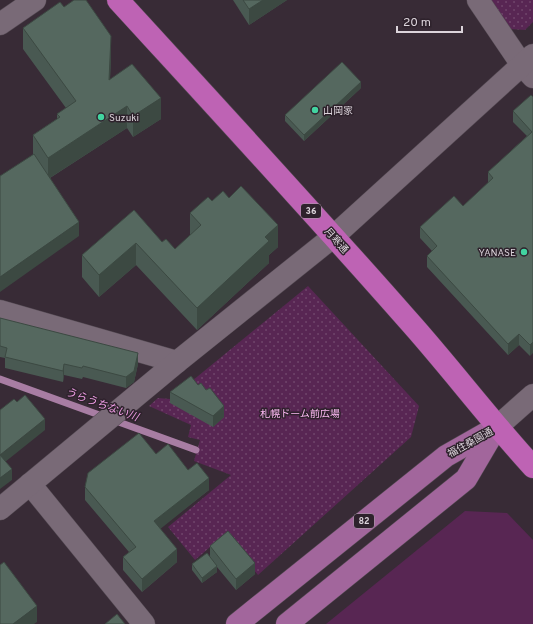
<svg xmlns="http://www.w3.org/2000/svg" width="533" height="624" font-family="Overpass,'Noto Sans JP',sans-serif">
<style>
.park{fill:url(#park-dots)}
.pitch{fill:#582653}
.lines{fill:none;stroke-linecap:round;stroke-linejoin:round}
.stream{stroke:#a87da3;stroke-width:7}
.street-casing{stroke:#544a53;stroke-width:23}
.secondary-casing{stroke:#544a53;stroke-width:23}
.primary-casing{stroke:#544a53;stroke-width:23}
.highway-casing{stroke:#544a53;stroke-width:23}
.street{stroke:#796a77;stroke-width:22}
.secondary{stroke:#796a77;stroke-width:22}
.primary{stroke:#a2669c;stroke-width:22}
.highway{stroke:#be63b4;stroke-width:22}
.wall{fill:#495952}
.shaded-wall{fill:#3c4942}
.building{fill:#55685f;stroke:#3c4942}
.poi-dot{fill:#42d4a0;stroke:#2e222c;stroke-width:1.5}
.labels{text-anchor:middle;stroke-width:3;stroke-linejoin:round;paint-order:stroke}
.shield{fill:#2e222c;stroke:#a89fa6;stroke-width:1}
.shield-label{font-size:9px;font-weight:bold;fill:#dcd4db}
.poi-label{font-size:10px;fill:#dcd4db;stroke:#2e222c;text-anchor:start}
.street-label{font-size:10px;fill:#dcd4db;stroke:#2e222c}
.park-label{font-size:10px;fill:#fcb9f3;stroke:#2e222c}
.water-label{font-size:11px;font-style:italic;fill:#f09ee6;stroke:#2e222c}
</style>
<defs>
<pattern id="park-dots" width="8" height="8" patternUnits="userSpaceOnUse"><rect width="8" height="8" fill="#582653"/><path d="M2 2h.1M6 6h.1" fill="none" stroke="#6f456b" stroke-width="1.8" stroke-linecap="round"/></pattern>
</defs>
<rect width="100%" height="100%" fill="#382b36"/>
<g class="park">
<path d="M490,0H533V22L525,30L509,29Z"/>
<path d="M308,286L419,406L411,437L258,575L224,535L195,560L168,527L231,475L194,461L200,440L188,437L191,425L149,406L158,398L170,399Z"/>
</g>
<path class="pitch" d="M465,511L507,513L533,540V624H326Z"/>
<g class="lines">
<path class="stream" d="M0,379L196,450"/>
<g class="street-casing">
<g id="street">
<path d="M478,0L522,65L533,77"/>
<path d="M0,311L177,362"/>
<path d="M30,484L144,624"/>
<path d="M0,509L177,362L334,236L533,55"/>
</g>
</g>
<g class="secondary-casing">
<g id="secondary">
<path d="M0,24L35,0"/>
<path d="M497,427L533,395"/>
</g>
</g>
<g class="primary-casing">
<g id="primary">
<path d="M237,624L446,456L497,427"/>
<path d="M287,624L466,479L496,428"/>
</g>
</g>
<g class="highway-casing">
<path id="highway" d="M118,0C215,106 312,211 407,319C450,367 489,419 533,467"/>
</g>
<use href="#street" class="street"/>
<use href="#secondary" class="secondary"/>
<use href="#primary" class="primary"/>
<use href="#highway" class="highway"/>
</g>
<g class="wall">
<path d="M233,0H287L249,25Z"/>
<path d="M64,7L111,57L110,79L161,119L133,137L127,128L50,178L79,236L33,155V135L57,119V114L66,108L23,49V28Z"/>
<path d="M361,88L304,141L285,121V115Z"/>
<path d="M533,97L530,356L519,345L508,355L427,267V256L432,251L420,238V227L463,206L488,183V172L527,136L513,122V111Z"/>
<path d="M229,198L278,247L269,255V263L197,330L136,265L99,297L82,277V255L134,210L162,242L175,249L190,235V213L212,201Z"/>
<path d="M0,318L138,364L134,382L126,388L83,377L82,379L64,375L63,382L5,368V358L0,357Z"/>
<path d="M198,385L206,390L224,417L213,427L170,403V392Z"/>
<path d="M156,454L188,470L209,490L160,528L177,562L142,592L123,570V557L129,552L85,500V487Z"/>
<path d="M210,546L255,574L236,590L217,567V572L202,583L192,570V564L210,556Z"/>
</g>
<g class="shaded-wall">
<path d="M263,0H287L249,25V9Z"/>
<path d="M111,36V57L109,101V80Z"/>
<path d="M361,82V88L304,141V135Z"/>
<path d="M161,98V119L133,137V116Z"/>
<path d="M127,106V128L48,179V158Z"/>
<path d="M79,222V236L0,292V277Z"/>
<path d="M278,225V247L269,255V263L197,330V308L265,237Z"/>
<path d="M136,243V265L99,297V275Z"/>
<path d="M519,334V345L508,355V344Z"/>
<path d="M533,342V353L530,356V345Z"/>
<path d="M138,353V364L134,382L126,388V377Z"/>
<path d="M64,364V375L63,382V371Z"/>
<path d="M224,406V417L213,427V416Z"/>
<path d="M45,419V430L0,466V455Z"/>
<path d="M12,469V480L0,489V478Z"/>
<path d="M209,478V490L154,534V521Z"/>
<path d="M177,549V562L142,592V579Z"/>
<path d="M255,563V574L236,590V579Z"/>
<path d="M217,566V572L202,583V578Z"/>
<path d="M37,606V622L34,624H13Z"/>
</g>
<g class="building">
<path d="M74,0H86L111,36L109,80L132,64L161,98L133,116L127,106L48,158L33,135L60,117L57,114L76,101L23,28L60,2L64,7Z"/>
<path d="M243,0H263L249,9Z"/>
<path d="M342,62L361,82L304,135L285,115Z"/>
<path d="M531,95L533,97V342L530,345L519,334L508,344L427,256L437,246L420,227L454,196L463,206L493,178L488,172L532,132L513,111Z"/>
<path d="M34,154L79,222L0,277V176Z"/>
<path d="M241,186L278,225L265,237L269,241L197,308L136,243L99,275L82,255L134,210L162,242L166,239L175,249L201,225L190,213L208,197L212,201L223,191L229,198Z"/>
<path d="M0,318L138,353L134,371L126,377L83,366L82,368L64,364L63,371L5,357L7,348L0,346Z"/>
<path d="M191,376L198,385L201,383L206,390L210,388L224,406L213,416L170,392Z"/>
<path d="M25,395L45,419L0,455L12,469L0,478V410L14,399L17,402Z"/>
<path d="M139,433L156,454L168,444L188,470L197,463L209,478L154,521L177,549L142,579L123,557L136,547L85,487L88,473Z"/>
<path d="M228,531L255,563L236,579L210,546Z"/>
<path d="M207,553L217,566L202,578L192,564Z"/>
<path d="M4,562L37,606L13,624H0V565Z"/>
<path d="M117,614L125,624H105Z"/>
</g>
<g class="poi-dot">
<circle cx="315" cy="110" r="4"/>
<circle cx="101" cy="117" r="4"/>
<circle cx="524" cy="252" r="4"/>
</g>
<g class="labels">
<g class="shield">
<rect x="301" y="204" width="20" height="14" rx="3"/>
<rect x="354" y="514" width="20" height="14" rx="3"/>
</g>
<g class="shield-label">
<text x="311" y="214">36</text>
<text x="364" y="524">82</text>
</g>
<g class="poi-label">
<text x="323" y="114">山岡家</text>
<text x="109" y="121">Suzuki</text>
<text x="516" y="256" text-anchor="end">YANASE</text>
</g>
<g class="street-label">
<text transform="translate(337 240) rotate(48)" y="4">月寒通</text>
<text transform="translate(470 442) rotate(-29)" y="4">福住桑園通</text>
</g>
<g class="park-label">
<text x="300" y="417">札幌ドーム前広場</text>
</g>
<g class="water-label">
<text transform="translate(102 404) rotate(20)" y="4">うらうちない川</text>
</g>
</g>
<path d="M397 26v6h65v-6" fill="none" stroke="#dcd4db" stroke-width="2"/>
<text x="403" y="26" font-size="12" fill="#dcd4db" stroke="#2e222c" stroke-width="3" paint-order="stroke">20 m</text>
</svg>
